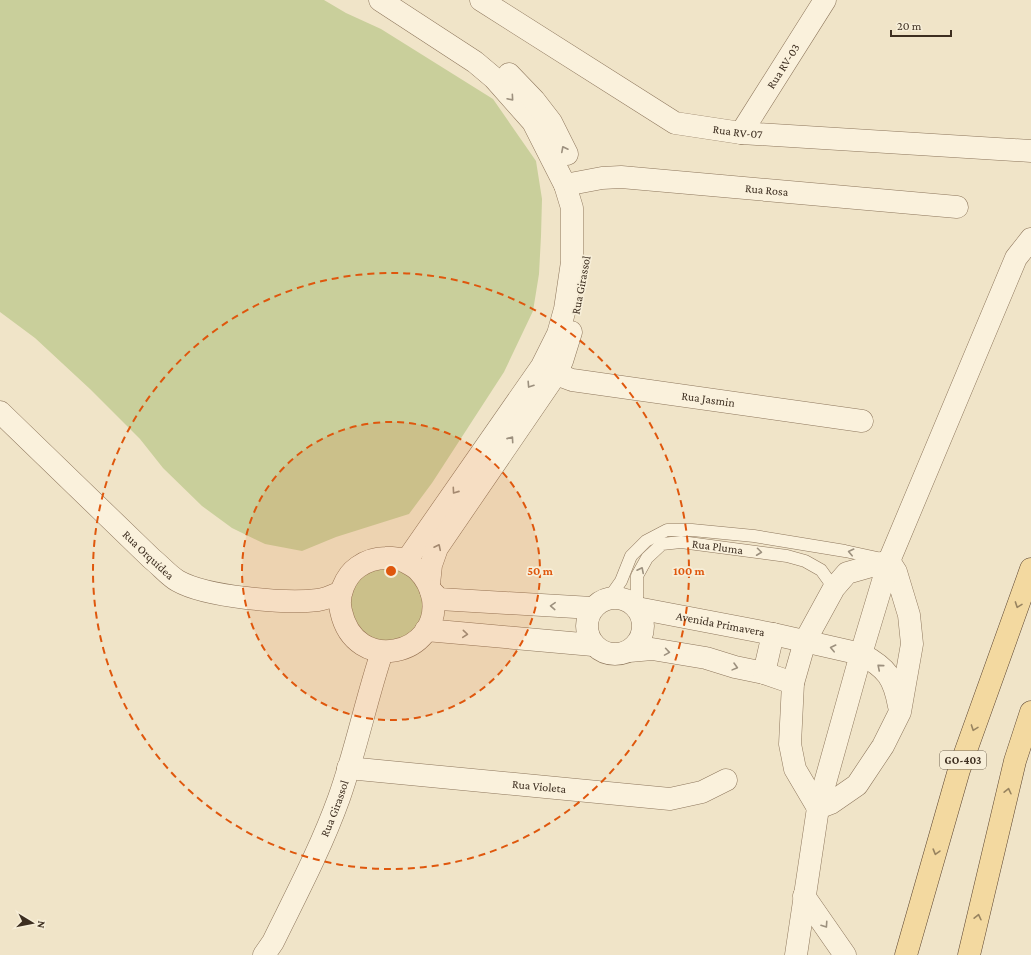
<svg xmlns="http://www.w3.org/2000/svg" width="1031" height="955" font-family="'Crimson Pro',serif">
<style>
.green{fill:#c9cf9b}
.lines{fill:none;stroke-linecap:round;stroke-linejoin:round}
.service-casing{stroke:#8d765c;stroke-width:13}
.minor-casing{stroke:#8d765c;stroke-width:23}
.primary-casing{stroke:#5b4430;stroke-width:23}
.service{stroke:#faf1dc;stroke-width:12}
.minor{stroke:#faf1dc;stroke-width:22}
.primary{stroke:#f3d9a0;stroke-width:22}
.oneway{stroke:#9c907e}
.oneway2{stroke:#988460}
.ring{fill:none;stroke:#df570d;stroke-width:2;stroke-dasharray:7 5}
.labels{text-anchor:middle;stroke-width:3.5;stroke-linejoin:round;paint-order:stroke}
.shield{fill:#f7eed8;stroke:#756857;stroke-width:1}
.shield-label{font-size:11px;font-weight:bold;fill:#3d2e20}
.street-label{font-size:12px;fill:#3d2e20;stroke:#f7eed8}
.centre{fill:#df570d;stroke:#f7eed8;stroke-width:2}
.ring-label{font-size:12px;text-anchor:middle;font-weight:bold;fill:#df570d;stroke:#f7eed8;stroke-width:3.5;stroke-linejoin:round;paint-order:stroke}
</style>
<rect width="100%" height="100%" fill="#f0e4c8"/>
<g class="green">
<path d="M0,0H324L346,13L381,29L493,99L536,161L542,199L541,236L539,274L533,311L504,372L432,483L409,514L336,537L302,551L265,544L232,528L202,506L163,468L140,439L90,389L35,338L0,312Z"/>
<circle cx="386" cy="605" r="37"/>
</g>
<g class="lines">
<g class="service-casing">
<g id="service">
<path d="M609,598L621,581L631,556L646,541L667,530H692L754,536L845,551L882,559"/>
<path id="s1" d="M637,608V576L647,558L662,544L681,542L787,556L805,561L821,570L834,588"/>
</g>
</g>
<g class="minor-casing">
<g id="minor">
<path d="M380,0L475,62L494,78L533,122L565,185L572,208V262L565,309L558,334L542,366L409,557C400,561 396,557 386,558C376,558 365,562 358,567C345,576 337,596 341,611C355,676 441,655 433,599C431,588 426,578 418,570C414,566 407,563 402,560"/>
<path id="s2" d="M481,0L675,123L741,133L1031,151"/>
<path d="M509,74L534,100L551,122L567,154"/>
<path id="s3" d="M741,133L825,0"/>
<path id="s4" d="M565,185L602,178L621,177L957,207"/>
<path id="s5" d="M543,366L556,374L572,380L862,421"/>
<path id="s6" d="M0,412L152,559C161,566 169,576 178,581C206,597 286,604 318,600C326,599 334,595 341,592"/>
<path d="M889,561L896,572L909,615L912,644L900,712L883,746L857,785L831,803L818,808L795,769L790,744L793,683L805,641L834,588L847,573Z"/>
<path d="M429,584L431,565L437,548L556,374L562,361L571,332"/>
<path d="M431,591L439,599L592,608"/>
<circle cx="615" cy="626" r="28"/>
<path id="s7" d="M637,608L773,634L861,654C887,668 894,678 899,706"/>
<path d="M426,630L593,645"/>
<path d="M629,651L652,649L706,658L735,667L764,673L793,683"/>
<path d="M764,673L773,634"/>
<path id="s8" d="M348,768L670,799L702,792L726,780"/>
<path d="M804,896L845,955"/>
<path id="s9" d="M264,955L273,942C296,895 321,848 339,798C356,750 366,700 382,652"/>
<path d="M796,955L818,808L861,654L889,561L1016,258L1031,239"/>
</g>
</g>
<g class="primary-casing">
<g id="primary">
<path d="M906,955L959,770L1031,569"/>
<path d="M969,955L1015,761L1031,712"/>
</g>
</g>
<use href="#service" class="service"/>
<use href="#minor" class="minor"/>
<use href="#primary" class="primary"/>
</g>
<defs><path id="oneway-chevron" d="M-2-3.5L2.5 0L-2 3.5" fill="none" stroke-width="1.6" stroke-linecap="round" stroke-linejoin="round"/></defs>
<g class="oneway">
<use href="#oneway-chevron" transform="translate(511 98) rotate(49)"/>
<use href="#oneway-chevron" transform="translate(564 149) rotate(-117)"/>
<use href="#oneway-chevron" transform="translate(530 385) rotate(123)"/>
<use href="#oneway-chevron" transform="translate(511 439) rotate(-55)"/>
<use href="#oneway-chevron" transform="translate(455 491) rotate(125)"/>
<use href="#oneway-chevron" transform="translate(438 547) rotate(-64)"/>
<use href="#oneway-chevron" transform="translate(759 552) rotate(7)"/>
<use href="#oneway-chevron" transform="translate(851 552) rotate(-167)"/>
<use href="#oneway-chevron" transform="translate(641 570) rotate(-63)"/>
<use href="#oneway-chevron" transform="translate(553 606) rotate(-177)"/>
<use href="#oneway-chevron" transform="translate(465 634) rotate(5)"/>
<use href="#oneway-chevron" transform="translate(833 648) rotate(-167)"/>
<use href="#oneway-chevron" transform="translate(667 652) rotate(9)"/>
<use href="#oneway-chevron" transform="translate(735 667) rotate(15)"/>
<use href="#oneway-chevron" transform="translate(880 667) rotate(-140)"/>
<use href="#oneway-chevron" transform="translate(825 925) rotate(56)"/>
</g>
<g class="oneway2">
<use href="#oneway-chevron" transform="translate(1018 605) rotate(110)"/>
<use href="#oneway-chevron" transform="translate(974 728) rotate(110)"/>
<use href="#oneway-chevron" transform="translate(1008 791) rotate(-77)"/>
<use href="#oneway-chevron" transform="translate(936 852) rotate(106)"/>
<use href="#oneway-chevron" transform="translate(978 917) rotate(-77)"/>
</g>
<circle cx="391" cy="571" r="149" fill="#df570d" fill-opacity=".12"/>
<g class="ring">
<circle cx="391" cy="571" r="149"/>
<circle cx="391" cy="571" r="298"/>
</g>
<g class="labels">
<rect class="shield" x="940" y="751" width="46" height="18" rx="3"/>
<g class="shield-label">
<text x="963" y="764">GO-403</text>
</g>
<g class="street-label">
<text dy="4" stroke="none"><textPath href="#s3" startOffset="79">Rua RV-03</textPath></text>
<text dy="4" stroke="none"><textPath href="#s2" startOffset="293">Rua RV-07</textPath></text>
<text dy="4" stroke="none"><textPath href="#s4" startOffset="203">Rua Rosa</textPath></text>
<text transform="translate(581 285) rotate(-79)" y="4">Rua Girassol</text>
<text dy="4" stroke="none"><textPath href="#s5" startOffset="170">Rua Jasmin</textPath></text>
<text dy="4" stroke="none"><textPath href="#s1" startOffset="129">Rua Pluma</textPath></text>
<text dy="4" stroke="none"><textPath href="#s6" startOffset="206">Rua Orquídea</textPath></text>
<text dy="4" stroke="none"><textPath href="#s7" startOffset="85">Avenida Primavera</textPath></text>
<text dy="4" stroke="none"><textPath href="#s8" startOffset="192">Rua Violeta</textPath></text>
<text dy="4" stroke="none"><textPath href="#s9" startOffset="163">Rua Girassol</textPath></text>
</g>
</g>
<circle cx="391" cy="571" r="6" class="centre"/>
<g class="ring-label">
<text x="540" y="575">50 m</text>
<text x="689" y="575">100 m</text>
</g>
<g transform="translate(32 923) rotate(100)" stroke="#f7eed8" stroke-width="3" paint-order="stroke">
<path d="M0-3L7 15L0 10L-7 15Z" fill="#3d2e20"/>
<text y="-6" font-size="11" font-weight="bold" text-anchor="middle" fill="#3d2e20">N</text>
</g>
<path d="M891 30v6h60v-6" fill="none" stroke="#3d2e20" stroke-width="2"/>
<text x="897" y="30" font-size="12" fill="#3d2e20" stroke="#f7eed8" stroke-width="3" paint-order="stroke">20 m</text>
</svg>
